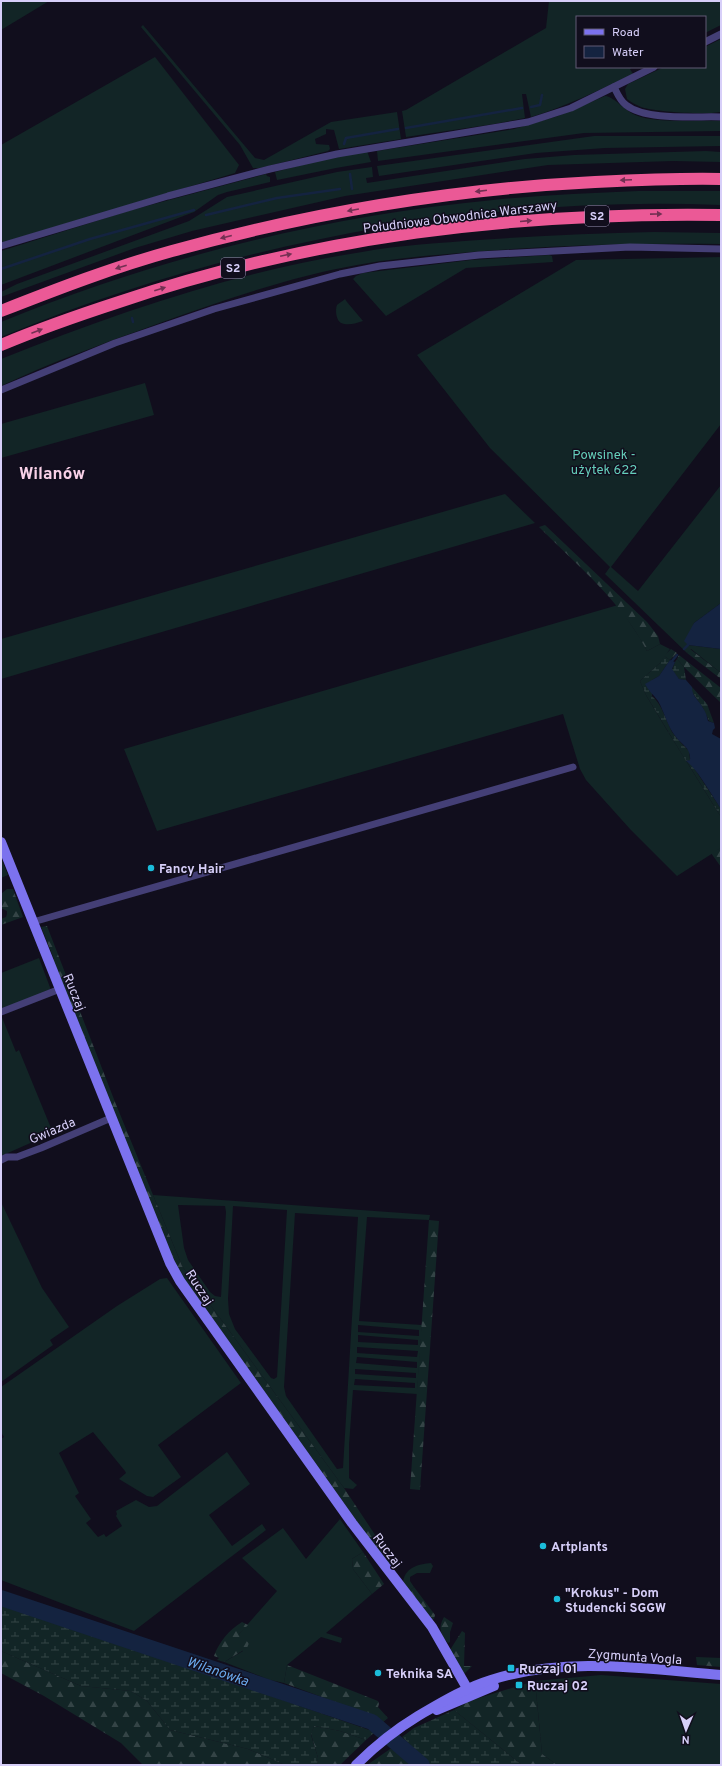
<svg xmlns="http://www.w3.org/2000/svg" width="722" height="1766" font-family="Overpass,sans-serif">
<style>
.grass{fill:#122526;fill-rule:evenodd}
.forest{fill:url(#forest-firs)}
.wetland{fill:url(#wetland-marsh)}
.water{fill:#142340}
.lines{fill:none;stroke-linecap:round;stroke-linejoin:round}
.stream{stroke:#142340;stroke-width:2.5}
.river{stroke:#142340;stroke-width:16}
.street{stroke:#443f76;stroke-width:7}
.secondary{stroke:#7c72ee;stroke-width:10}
.highway{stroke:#eb5996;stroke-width:12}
.oneway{fill:#733053}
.poi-dot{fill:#1bbcda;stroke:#110e1d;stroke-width:1.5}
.labels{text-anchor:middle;stroke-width:3;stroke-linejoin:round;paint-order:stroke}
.shield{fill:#110e1d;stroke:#9c95b7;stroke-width:1}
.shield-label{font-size:12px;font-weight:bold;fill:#d7cff9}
.street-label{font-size:13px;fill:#d7cff9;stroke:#110e1d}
.park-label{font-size:13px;fill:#65cfbb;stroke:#110e1d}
.poi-label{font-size:13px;font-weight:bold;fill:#d7cff9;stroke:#110e1d;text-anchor:start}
.water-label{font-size:14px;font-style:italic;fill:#6aa9ed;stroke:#110e1d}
.district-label{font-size:17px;font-weight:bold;fill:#f9d1e8;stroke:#110e1d}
</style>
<defs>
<pattern id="forest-firs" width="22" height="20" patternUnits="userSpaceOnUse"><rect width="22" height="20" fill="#122526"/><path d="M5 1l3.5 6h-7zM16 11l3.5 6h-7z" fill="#344446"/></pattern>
<pattern id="wetland-marsh" width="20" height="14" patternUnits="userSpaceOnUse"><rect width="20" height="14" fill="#122526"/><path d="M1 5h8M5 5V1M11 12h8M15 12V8" fill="none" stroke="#344446"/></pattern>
</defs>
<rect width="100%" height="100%" fill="#110e1d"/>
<g class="grass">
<path d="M1,1H49L1,30Z"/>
<path d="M549,1H721V25L705,33V17H577V67H633L630,69L633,74C599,90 567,106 531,117L526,94H522L525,118L494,124L406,137L402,111L406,110L546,28Z"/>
<path d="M143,25L255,158L264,160L331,122L397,112L401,139L339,149L334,130L326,129V134L315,139L316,144L329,145L330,149L328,151L260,168H253L240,145L141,27Z"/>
<path d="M721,39L720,112C704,115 656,112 641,107C636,105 631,102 627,99L625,89L628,84L664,67H705V47Z"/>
<path d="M155,57L239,165L235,173L1,243V145Z"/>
<path d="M605,96C616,97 625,113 641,117C664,123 697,120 721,121V131L584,133L378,161L377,151L514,129L558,116Z"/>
<path d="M594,136H721V146L605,148L536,153L379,176L377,166Z"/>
<path d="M367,151L371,162L336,168L277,180L275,172L340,155Z"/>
<path d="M706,151L721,152V162L673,161L548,165L345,196L192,231L135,248L1,297V292L17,284L189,221L227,197L337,172L372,167L373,177L366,178L367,183L525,159L574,155Z"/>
<path d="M266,174L267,176L270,177V182L227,192L218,195L194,212L1,285V251L128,211Z"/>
<path d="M638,191H721V205C478,195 225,244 1,337V322C157,258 325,216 493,200C541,195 589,193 638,191Z"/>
<path d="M654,232L721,233V244C638,243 555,245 472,252C433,255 395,258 357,265C289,277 221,301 157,324C104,343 52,362 1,386V359C117,313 238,271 362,252C400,245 440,243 479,240C537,236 595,233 654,232Z"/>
<path d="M549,255L552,256L553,262L466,268L386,316L353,279L356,276L363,273L471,260Z"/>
<path d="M721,257V424L611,567L638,591L721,485V603L694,623L688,645L721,649V673L691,649L687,653L605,574L610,567L490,448L417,355L576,260Z"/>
<path d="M345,299L347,302L363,321C357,323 348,326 341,323C336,320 335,310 337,305C339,303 343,301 345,299Z"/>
<path d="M145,383L154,415L1,458V424Z"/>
<path d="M505,494L535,523L1,679V639Z"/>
<path d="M618,605L640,638L647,651L660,644L670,649L660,663L640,681L646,695L667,730L721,817V848L677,876L630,829L586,780L580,769L563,714L157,831L124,749Z"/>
<path d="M1,858L8,875L1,878Z"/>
<path d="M39,958L51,990L1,1009V973Z"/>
<path d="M1,1015L16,1052L19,1050L53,1133L1,1156Z"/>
<path d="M153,1195L430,1215L429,1220L367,1217L359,1321L422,1325L417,1394L353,1390L349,1445V1478L357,1485L353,1489L344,1488L182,1266ZM178,1205L225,1206L226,1212L221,1297L215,1296L210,1292L188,1260L184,1248ZM233,1206L287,1210L277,1377L274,1379L271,1378L235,1329L229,1314L228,1299ZM295,1213L358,1217L343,1468L337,1469L286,1396L284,1387ZM358,1325L419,1330V1336L358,1332ZM358,1335L418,1340V1345L358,1342ZM357,1347L418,1351L417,1357L357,1353ZM357,1357L417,1362V1368L356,1363ZM355,1369L416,1373V1378L355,1374ZM355,1379L415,1383V1388L354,1385Z"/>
<path d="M1,1202L42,1288L69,1327L50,1340L53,1345L1,1382Z"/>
<path d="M167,1278L241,1383L158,1445L181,1477L153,1497L147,1496L119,1479L126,1473L125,1471L93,1432L59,1453L79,1493L75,1496L91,1519L86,1523L98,1537L104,1534L106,1537L122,1526L116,1516L117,1514L116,1511L136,1500L149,1507L157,1506L227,1452L250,1484L209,1515L232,1546L262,1524L266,1530L134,1631L1,1580V1447L2,1446L1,1439L4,1437L1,1432V1387L117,1306L160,1279Z"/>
<path d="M340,1519L363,1552L352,1559L353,1569L372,1594L326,1633L342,1638L341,1643L321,1637L287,1665L284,1683L270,1680L224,1662L243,1651L239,1634L277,1591L242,1558L283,1528L306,1559Z"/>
<path d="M431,1563L433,1566L430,1573H417L410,1577V1581L414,1587L409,1591L403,1583C404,1568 418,1564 431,1563Z"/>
<path d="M601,1675L721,1684V1765H557L542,1754L535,1681Z"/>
</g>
<g class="forest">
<path d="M545,525L647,622L658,636L660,644L647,651C622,602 578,566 539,527Z"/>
<path d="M671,649L677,653L670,660L664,656Z"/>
<path d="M690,649L721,673V679L687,653Z"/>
<path d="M679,655L721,688V703L684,667L677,659Z"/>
<path d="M721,848V867L711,853Z"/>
<path d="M7,889H13L23,917L1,925V919L6,917L7,914V911L1,908V894Z"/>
<path d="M47,926L115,1102L182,1266L344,1488L397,1568L388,1565L178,1270L51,960L54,959L41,927Z"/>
<path d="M429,1220L439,1221L420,1490L410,1489Z"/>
<path d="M363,1552L384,1584L372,1594L353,1569L352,1559Z"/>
<path d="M414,1587L435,1615L434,1619L431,1620L409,1591Z"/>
<path d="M444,1617L453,1623L450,1632V1642L448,1643C440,1635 438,1627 444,1617Z"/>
<path d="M242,1622L248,1625L239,1634L249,1643L247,1648L224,1662L217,1660L219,1658L214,1656C219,1642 229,1630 242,1622Z"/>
<path d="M462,1631L465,1633L464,1666H472L464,1674L450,1650Z"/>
<path d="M1,1651L81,1686L131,1691L147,1701L170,1730L248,1749L285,1765H143L121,1743L44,1696L1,1673Z"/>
<path d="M696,1657L721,1658V1667L697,1665Z"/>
<path d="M287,1665L378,1701L379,1704L378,1707L388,1718L382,1723L349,1707L284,1683Z"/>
<path d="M535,1681L542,1754L557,1765H522L454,1710L469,1701Z"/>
<path d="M314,1726L340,1731L366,1740L340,1765H317L318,1758L311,1734Z"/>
<path d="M393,1747L416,1765H367Z"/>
</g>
<g class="wetland">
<path d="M664,656L670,660L659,676L652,680V696C662,704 666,721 672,732C677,739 683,745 689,751L690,760L686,761L646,695L640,681L660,663Z"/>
<path d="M677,659L684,667L686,680L679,679L672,670L675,662Z"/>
<path d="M692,687L707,704L714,723L709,721L703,708L692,692Z"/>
<path d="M687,762H690L721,809V817Z"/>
<path d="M1,1602L375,1732L366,1740L340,1731L314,1726L311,1735L318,1758L317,1765H285L248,1749L170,1730L147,1701L131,1691L81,1686L1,1651Z"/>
<path d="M454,1710L522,1765H431L402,1737L414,1728Z"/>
</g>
<g class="water">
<path d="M721,603V649L688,645L684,641L694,623Z"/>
<path d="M670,660L675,662L672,669L679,679L686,680L692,687C692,697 699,700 703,708C706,712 707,717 708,721L714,723L715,728L713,730L712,734L721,739V809C713,797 696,767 686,761L690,760C691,748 682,745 676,737C667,726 665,713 658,701C654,695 650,693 645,684L659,676Z"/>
</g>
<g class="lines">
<g class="stream">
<path d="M531,107L540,105L542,95"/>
<path d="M406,128L522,108"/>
<path d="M344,144L346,138L398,129"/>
<path d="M350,174L352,189"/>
<path d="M206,215L277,198L340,189"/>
<path d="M1,269L90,239L194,210"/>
<path d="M132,318L133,322"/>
<path d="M684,649L688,645"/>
<path d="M672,661L677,655"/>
</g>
<path class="river" d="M1,1598L372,1722L422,1765"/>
<g class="street">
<path d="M705,42L721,34"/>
<path d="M614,87C617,93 620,101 626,105C646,121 696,116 721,117"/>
<path d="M1,246L168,196L270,169L337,154L528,122L571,108L654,67"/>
<path d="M1,390L115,343L214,309L340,274L380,266L479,255L630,247L721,249"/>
<path d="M33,922L573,767"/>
<path d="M1,1012L60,989"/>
<path d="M1,1160L7,1157H17L41,1148L111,1118"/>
</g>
<g class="secondary">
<path d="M1,842L170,1263L180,1281L352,1523L432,1627L471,1695"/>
<path d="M437,1710L494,1686"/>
<path d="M356,1765C375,1746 395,1730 418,1716C442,1702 465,1688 491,1680C565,1656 646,1669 721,1675"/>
</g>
<g class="highway">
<path d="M1,311C57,289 114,267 172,251C310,213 452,189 595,182C637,180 679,178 721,179"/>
<path d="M1,345C39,329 79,315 119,302C315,236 515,212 721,215"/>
</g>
</g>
<defs><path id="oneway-solid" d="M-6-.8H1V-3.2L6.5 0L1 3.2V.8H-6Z"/></defs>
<g class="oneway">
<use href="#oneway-solid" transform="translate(626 180) rotate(178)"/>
<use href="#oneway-solid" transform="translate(481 191) rotate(173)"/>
<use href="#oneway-solid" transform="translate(353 210) rotate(170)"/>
<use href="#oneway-solid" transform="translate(656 214) rotate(-1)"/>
<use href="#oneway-solid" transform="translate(526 221) rotate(-5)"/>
<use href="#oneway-solid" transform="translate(226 237) rotate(166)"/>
<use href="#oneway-solid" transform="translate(286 255) rotate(-12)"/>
<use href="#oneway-solid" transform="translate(121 267) rotate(162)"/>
<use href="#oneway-solid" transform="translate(160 289) rotate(-17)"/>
<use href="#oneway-solid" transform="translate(37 331) rotate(-21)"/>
</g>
<g class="poi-dot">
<circle cx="151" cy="868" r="4"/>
<circle cx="543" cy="1546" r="4"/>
<circle cx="557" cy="1599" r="4"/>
<rect x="507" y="1664" width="8" height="8" rx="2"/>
<circle cx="378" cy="1673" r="4"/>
<rect x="515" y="1681" width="8" height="8" rx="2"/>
</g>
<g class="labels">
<g class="shield">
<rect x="585" y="206" width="24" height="20" rx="3"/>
<rect x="221" y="258" width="24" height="20" rx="3"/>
</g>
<g class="shield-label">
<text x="597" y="220">S2</text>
<text x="233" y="272">S2</text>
</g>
<g class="street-label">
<text transform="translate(460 216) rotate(-7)" y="5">Południowa Obwodnica Warszawy</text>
<text transform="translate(75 992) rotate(68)" y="5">Ruczaj</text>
<text transform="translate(52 1130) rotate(-23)" y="5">Gwiazda</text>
<text transform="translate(200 1287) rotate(57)" y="5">Ruczaj</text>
<text transform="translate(388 1550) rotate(53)" y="5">Ruczaj</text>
<text transform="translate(635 1656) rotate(4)" y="5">Zygmunta Vogla</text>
</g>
<g class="park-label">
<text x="604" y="459">Powsinek -<tspan x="604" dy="15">użytek 622</tspan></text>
</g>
<g class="poi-label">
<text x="159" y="873">Fancy Hair</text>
<text x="551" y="1551">Artplants</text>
<text x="565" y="1597">"Krokus" - Dom<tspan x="565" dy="15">Studencki SGGW</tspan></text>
<text x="519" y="1673">Ruczaj 01</text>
<text x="386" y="1678">Teknika SA</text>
<text x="527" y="1690">Ruczaj 02</text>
</g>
<g class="water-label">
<text transform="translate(218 1671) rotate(19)" y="5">Wilanówka</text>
</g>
<g class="district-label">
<text x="52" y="479">Wilanów</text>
</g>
</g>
<rect width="722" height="1766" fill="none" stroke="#d7cff9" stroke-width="4"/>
<rect x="576" y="16" width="130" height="52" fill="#110e1d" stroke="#605b75"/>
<rect x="584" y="29" width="20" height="6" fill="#7c72ee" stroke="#605b75"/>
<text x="612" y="36" font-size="12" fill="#d7cff9">Road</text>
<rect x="584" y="46" width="20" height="12" fill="#142340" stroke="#605b75"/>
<text x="612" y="56" font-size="12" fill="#d7cff9">Water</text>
<g transform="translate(686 1730) rotate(182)" stroke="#110e1d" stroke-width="3" paint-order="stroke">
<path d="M0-3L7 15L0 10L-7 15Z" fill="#d7cff9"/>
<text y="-6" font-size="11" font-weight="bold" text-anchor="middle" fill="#d7cff9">N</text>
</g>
</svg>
